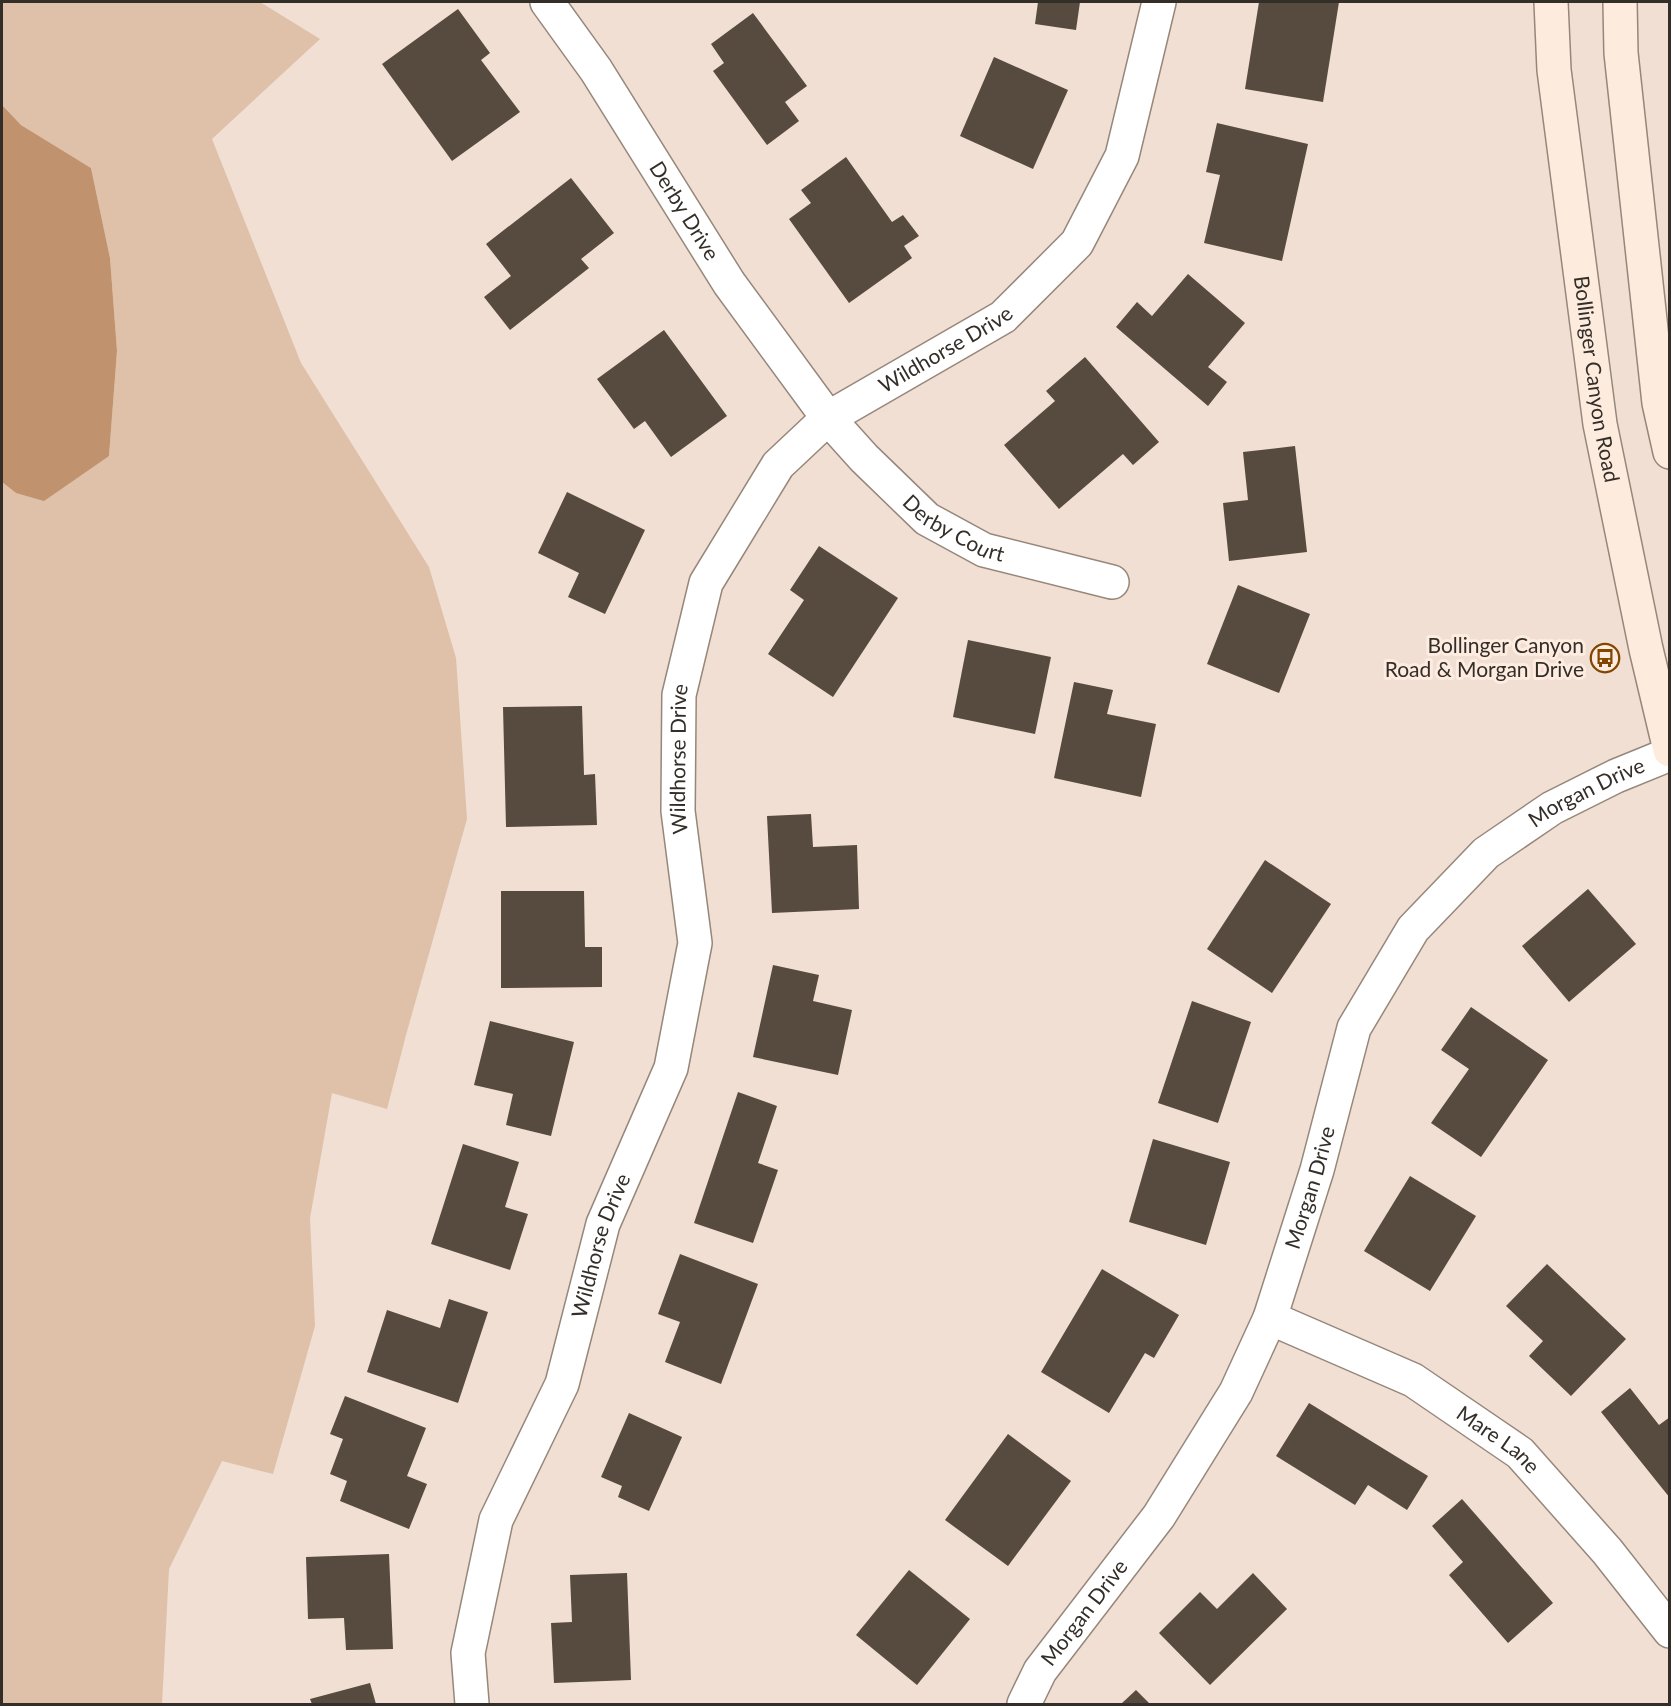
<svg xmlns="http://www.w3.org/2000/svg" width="1671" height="1706" font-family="Lato,sans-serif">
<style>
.green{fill:#dfc0a8}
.forest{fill:#c0936e}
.building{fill:#574a3f}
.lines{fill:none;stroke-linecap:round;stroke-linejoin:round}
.minor-casing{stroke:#96877b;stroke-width:36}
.tertiary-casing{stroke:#96877b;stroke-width:36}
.secondary-casing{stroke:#96877b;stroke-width:36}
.minor{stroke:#fff;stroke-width:33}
.tertiary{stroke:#fff;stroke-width:33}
.secondary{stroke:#fdebdd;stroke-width:33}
.labels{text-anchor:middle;stroke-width:6;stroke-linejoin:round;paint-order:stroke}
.street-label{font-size:21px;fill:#342e29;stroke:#fdecdf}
.poi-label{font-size:21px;fill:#342e29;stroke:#fdecdf;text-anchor:end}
</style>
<rect width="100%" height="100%" fill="#f0dfd2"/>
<path class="green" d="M2,2H260L320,39L212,139L301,363L429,567L456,658L467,819L406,1035L387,1109L332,1093L310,1218L315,1326L273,1474L222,1461L169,1569L162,1704H2V482L16,493L109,456L117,351L110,258L91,168L21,125L2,105Z"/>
<path class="forest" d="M2,105L21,125L91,168L110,258L117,351L109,456L44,501L16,493L2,482Z"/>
<g class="building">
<path d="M1038,2H1080L1076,30L1035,24Z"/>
<path d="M1259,2H1339L1323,102L1245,89Z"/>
<path d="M458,9L490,53L481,60L520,112L452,161L382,64Z"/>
<path d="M753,13L807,86L785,102L799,121L767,145L713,71L724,63L711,44Z"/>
<path d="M994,57L1068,90L1033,169L960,136Z"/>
<path d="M1217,123L1308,144L1282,261L1204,243L1220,175L1206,172Z"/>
<path d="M846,157L892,222L903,215L919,236L904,246L912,258L849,303L789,219L811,203L801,190Z"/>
<path d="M571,178L614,233L581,259L589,268L510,330L484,297L511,276L486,244Z"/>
<path d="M1188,274L1245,323L1208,367L1227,382L1208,406L1116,327L1137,302L1152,316Z"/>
<path d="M664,330L727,416L671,457L645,421L634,429L597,379Z"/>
<path d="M1085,357L1159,442L1133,465L1123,454L1059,509L1004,445L1055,401L1046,391Z"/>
<path d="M1295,446L1307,552L1229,561L1223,503L1248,500L1243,452Z"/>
<path d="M567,492L645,530L605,614L568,597L579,573L538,553Z"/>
<path d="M819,546L898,598L833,697L768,654L804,600L790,590Z"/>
<path d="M1238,585L1310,614L1279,693L1207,664Z"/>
<path d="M968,640L1051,657L1035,734L953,717Z"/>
<path d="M1074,682L1113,690L1107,714L1156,724L1141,797L1054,778Z"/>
<path d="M582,706L584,775L595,774L597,825L506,827L503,707Z"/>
<path d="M811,814L813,847L857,845L859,909L772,913L767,816Z"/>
<path d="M1265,860L1331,904L1272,993L1207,949Z"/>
<path d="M1588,889L1636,944L1569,1002L1522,946Z"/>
<path d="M501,891H584L585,947H602V987L501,988Z"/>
<path d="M773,965L819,975L813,1001L852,1010L838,1075L753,1057Z"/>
<path d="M1192,1001L1251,1022L1218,1123L1158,1103Z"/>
<path d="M1471,1007L1548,1060L1481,1157L1431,1123L1469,1069L1441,1050Z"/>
<path d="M490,1021L574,1042L551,1136L506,1125L513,1094L474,1085Z"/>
<path d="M738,1092L777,1106L758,1163L778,1170L753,1243L694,1223Z"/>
<path d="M1153,1139L1230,1162L1206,1245L1129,1222Z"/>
<path d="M463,1144L519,1162L505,1207L528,1214L510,1270L431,1244Z"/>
<path d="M1410,1176L1476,1216L1430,1291L1364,1251Z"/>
<path d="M680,1254L758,1284L721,1384L665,1362L680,1322L658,1314Z"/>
<path d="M1547,1264L1626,1339L1571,1396L1529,1356L1543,1341L1506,1306Z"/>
<path d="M1102,1269L1179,1315L1154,1358L1145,1353L1109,1413L1041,1372Z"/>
<path d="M449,1299L488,1312L458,1403L367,1372L387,1310L440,1328Z"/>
<path d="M1630,1388L1659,1425L1670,1417V1498L1601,1412Z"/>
<path d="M345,1396L426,1428L407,1476L427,1484L409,1529L340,1501L347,1481L330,1474L343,1439L330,1434Z"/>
<path d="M1309,1403L1428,1476L1407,1510L1368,1485L1355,1505L1276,1456Z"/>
<path d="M629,1413L682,1437L649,1511L618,1497L622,1486L601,1477Z"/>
<path d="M1008,1434L1071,1481L1008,1566L945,1520Z"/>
<path d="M1462,1499L1553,1603L1508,1643L1449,1575L1463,1562L1432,1526Z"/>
<path d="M389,1554L393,1649L346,1650L344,1618L308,1619L306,1557Z"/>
<path d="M909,1570L970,1619L917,1685L856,1635Z"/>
<path d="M627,1573L631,1680L554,1683L551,1623L572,1622L570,1575Z"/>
<path d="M1253,1573L1287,1609L1210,1685L1159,1633L1200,1592L1217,1609Z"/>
<path d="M370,1683L376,1704H312L310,1699Z"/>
<path d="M1136,1690L1150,1704H1121Z"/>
</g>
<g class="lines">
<g class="minor-casing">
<g id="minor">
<path id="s1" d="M547,2L596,70L729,283L828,418L864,458L927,519L984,550L1112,582"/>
<path id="s2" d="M1270,1318L1413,1380L1520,1453L1607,1551L1670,1631"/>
<path id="s3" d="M472,1704L468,1653L496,1520L562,1384L603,1224L671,1068L695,943L678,811L679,695L706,583L778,465L828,418L1003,317L1077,243L1122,156L1159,2"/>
</g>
</g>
<g class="tertiary-casing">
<g id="tertiary">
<path id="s4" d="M1024,1704L1040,1671L1159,1516L1236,1392L1270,1318L1317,1170L1354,1028L1413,929L1486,853L1552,808L1616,776L1670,754"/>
</g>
</g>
<g class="secondary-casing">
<g id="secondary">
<path id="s5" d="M1551,2L1554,70L1600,424L1646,649L1670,750"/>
<path d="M1620,2L1621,53L1659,403L1670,452"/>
</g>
</g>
<use href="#minor" class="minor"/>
<use href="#tertiary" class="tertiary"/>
<use href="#secondary" class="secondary"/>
</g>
<defs>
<g id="bus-ring" transform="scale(1.5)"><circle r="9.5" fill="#fdecdf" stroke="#824600" stroke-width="1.5"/><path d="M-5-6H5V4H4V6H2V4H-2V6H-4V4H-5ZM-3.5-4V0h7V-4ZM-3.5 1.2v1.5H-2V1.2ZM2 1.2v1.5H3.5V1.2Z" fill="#824600"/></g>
</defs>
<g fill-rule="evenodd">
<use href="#bus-ring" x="1605" y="658"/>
</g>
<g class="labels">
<g class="street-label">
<text dy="7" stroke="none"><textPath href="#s1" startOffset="250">Derby Drive</textPath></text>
<text dy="7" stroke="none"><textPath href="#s3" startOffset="1508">Wildhorse Drive</textPath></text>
<text dy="7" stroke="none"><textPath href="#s5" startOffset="380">Bollinger Canyon Road</textPath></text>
<text dy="7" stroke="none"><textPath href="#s1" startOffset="672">Derby Court</textPath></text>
<text dy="7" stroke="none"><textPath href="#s3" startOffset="986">Wildhorse Drive</textPath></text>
<text dy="7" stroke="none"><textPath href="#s4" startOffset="1100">Morgan Drive</textPath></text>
<text dy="7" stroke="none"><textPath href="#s4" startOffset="596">Morgan Drive</textPath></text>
<text dy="7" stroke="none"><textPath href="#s3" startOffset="482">Wildhorse Drive</textPath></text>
<text dy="7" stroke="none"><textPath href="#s2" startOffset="260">Mare Lane</textPath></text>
<text dy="7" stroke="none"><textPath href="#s4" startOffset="110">Morgan Drive</textPath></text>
</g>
<g class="poi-label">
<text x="1584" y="653">Bollinger Canyon<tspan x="1584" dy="24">Road &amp; Morgan Drive</tspan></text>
</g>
</g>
<rect width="1671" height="1706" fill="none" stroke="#342e29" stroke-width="6"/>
</svg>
